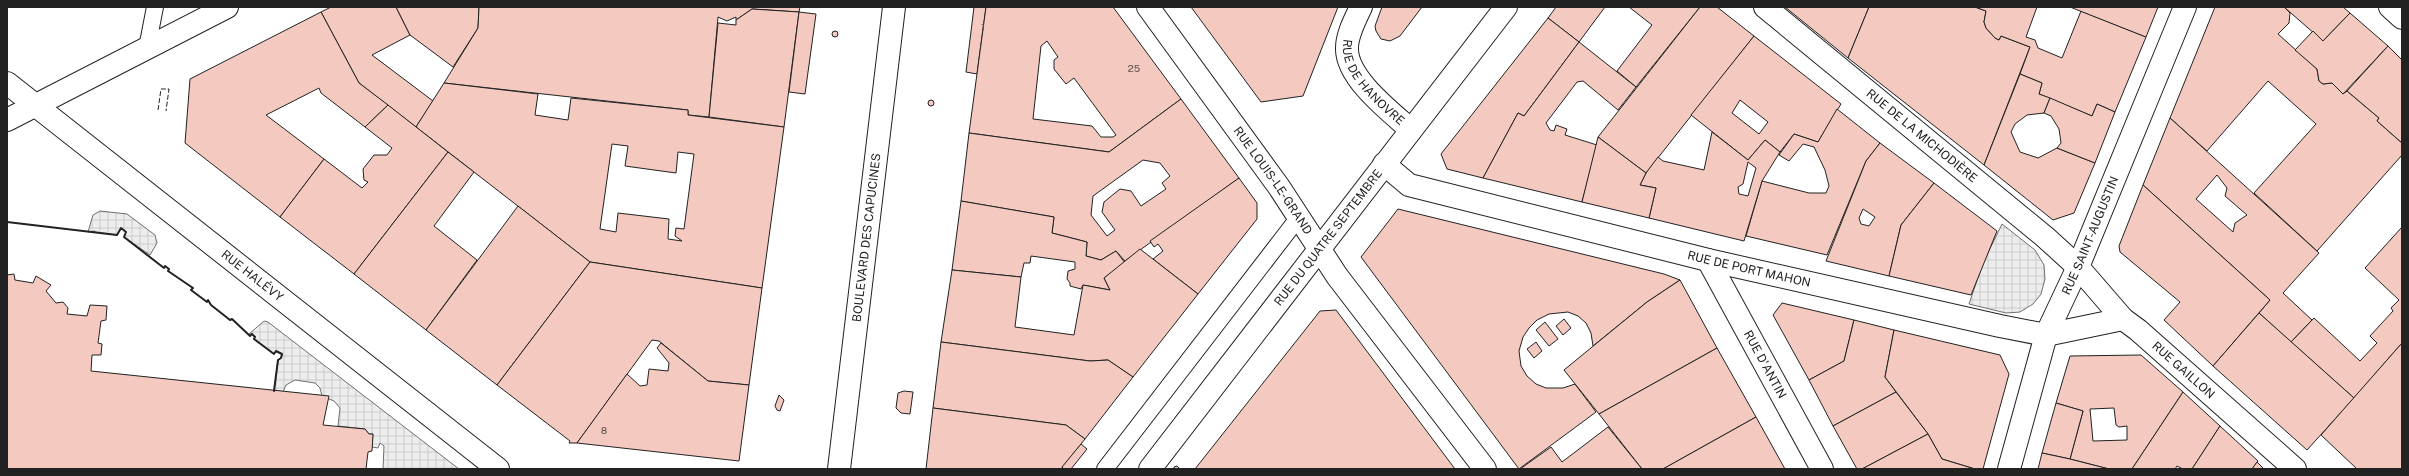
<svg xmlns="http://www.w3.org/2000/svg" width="2409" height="476" font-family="'Public Sans',sans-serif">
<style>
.plaza{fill:url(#plaza-grid);stroke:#6f6f6f}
.building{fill:#f3c9c0;stroke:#222;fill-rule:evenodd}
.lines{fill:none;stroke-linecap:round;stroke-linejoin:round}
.lane-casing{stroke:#222;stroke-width:18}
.street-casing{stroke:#222;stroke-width:24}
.secondary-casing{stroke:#222;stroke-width:24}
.primary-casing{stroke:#222;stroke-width:24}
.lane{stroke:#fff;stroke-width:16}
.street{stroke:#fff;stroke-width:22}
.secondary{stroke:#fff;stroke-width:22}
.primary{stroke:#fff;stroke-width:22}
.fence{stroke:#222;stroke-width:1;stroke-dasharray:5 2;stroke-linecap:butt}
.wall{stroke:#222;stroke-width:2}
.labels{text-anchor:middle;stroke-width:3;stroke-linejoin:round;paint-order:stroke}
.number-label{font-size:10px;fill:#564c4a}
.street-label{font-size:12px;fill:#222;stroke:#fff}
</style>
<defs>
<pattern id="plaza-grid" width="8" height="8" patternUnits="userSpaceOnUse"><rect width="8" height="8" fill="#ededed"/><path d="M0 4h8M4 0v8" fill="none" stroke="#cbcbcb"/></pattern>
</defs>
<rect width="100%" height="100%" fill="#fff"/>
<g class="plaza">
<path d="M100,211L127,214L155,235L157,243L150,255L124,237L126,232L121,228L117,235L95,232V231L88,232L93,215Z"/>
<path d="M2002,224L2035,250L2044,265L2045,279L2041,294L2033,304L2020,312L2006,313L1969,304L1983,263Z"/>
<path d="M264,321L268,322L459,469H383L384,446L380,443L378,448L372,447L373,434H369L365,429L338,426L340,408L334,401L322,396L320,388L315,383L295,380L286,385L283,392L274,391L278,360L281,358L282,354L276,352L274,354L254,339L255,337L252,334H249Z"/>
</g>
<g class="building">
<path d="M331,7H396L410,35L372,55L433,101L416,127L359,83L321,12Z"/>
<path d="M396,7H479L478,28L453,67L410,35Z"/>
<path d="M479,7H800L799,12L752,9L736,20V17L727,21L718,17L709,117L688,115V110L444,83L478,28Z"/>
<path d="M974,7H986L977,74L966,72Z"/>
<path d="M986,7H1113L1181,99L1109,152L969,133ZM1047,41L1058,57L1054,60V69L1066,84L1074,78L1116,135L1113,137H1101L1092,126L1033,119L1041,46Z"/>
<path d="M1191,7H1338L1303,96L1261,102Z"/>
<path d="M1382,7H1422L1400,36L1390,41L1381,39L1376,31L1375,26Z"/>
<path d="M1556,7H1605L1579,42L1548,18Z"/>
<path d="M1629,7H1700L1636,87L1617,71L1652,25Z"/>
<path d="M1700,7H1717L1754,36L1646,173L1598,137Z"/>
<path d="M1785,7H1869L1848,58Z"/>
<path d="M1869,7H1975L1986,11L1984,22L1986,28L1995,38L1999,40L2001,36L2030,47L1984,165L1848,58Z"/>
<path d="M1975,7H2037L2026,37L2035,40L2038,48L2062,58L2081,11L2146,37L2115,112L2097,104L2092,116L2039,94L2042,83L2020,74L2030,47L2001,36L1999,40L1995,38L1986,28L1984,22L1986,11Z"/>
<path d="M2070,7H2158L2146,37Z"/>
<path d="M2215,7H2284L2290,13L2289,23L2278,34L2317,69L2319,81L2323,84L2332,83L2343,94L2347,91L2379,118L2377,121L2402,143V155L2317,251L2254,193L2316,124L2268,81L2207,151L2170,118Z"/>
<path d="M2284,7H2343L2350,13L2323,41Z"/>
<path d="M752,9L799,12L784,127L709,117L718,23L736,25V20Z"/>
<path d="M321,12L359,83L388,105L365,127L321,93L319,88L266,115L324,159L280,217L185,143L190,79Z"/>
<path d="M799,12L816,14L805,94L789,92Z"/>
<path d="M2350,13L2388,46L2343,94L2332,83L2323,84L2319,81L2317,69L2295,50L2313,31L2323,41Z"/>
<path d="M1548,18L1579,42L1524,116L1518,113L1483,178L1447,169L1441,154Z"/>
<circle cx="835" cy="34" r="3"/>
<path d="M1754,36L1841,104L1818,142L1794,134L1780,152L1765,140L1748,160L1691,115ZM1740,100L1768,122L1759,134L1732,113Z"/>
<path d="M1579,42L1636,87L1618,110L1583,81L1577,82L1546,123L1550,130L1554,131L1556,125L1567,129L1565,135L1597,145L1582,202L1483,178L1518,113L1524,116Z"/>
<path d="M2388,46L2402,60V143L2377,121L2379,118L2347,91Z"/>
<path d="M2020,74L2042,83L2039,94L2050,98L2044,113L2027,115L2015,124L2011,132L2020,152L2038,158L2057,148L2095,163L2074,213L2053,220L1984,165Z"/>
<path d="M444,83L538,94L535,115L568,120L571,98L688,110V115L784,127L762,288L590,262L416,127ZM612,144L628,146L625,166L676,173L678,152L694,154L684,229L676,228L675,236L682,241L668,239L669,219L618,213L616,232L600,229Z"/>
<path d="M2050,98L2092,116L2097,104L2115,112L2095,163L2057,148L2061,143L2059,129L2051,116L2044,113Z"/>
<path d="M1181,99L1239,178L1125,261L1116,251L1101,260L1086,256L1087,242L1052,233L1054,217L961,201L969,133L1109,152ZM1143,160L1160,163L1170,176L1162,183L1166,189L1141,206L1131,191L1120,189L1104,202L1102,212L1115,230L1107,236L1091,215L1093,196Z"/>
<circle cx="931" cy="103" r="3"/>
<path d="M388,105L448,152L354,274L280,217L324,159L362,188L368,182L364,180L363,169L374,155H387L392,148L365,127Z"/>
<path d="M1837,109L1880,143L1866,161L1827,255L1746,236L1762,181L1809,193H1826L1829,186L1825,170L1814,147L1803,144L1789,161L1779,155L1794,134L1818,142Z"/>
<path d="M2170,118L2319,253L2283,293L2312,320L2291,342L2259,313L2270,300L2143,185ZM2217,175L2227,188L2225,196L2247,215L2235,223L2233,232L2196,199Z"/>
<path d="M1712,132L1748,160L1765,140L1780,152L1762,181L1744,241L1649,218L1656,188L1640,185L1646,173L1658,157L1663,161L1704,170ZM1748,162L1756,168L1748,196L1739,194L1738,187L1743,184Z"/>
<path d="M1598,137L1646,173L1640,185L1656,188L1649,218L1582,202Z"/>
<path d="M1880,143L1934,183L1901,225L1889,276L1826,261L1866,161ZM1863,209L1875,217L1869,226L1861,224L1859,218Z"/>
<path d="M448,152L474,172L434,226L477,260L426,330L354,274Z"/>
<path d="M1239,178L1257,203V219L1198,294L1153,259L1163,251L1158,244L1154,247L1150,241Z"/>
<path d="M1934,183L1997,231L1971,295L1889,276L1901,225Z"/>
<path d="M2143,185L2270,300L2213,366L2164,320L2180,302L2120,252L2119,246Z"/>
<path d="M961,201L1054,217L1052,233L1087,242L1086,256L1101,260L1116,251L1125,263L1104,278L1110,290L1083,285L1081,289L1070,286V283L1067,279L1068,271L1075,269V262L1031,256L1030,263H1024L1021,277L952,270Z"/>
<path d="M518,206L590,262L497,385L426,330Z"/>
<path d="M1398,209L1664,274L1680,280L1647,302L1593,346L1591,333L1586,323L1578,316L1568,312L1549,314L1537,320L1529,328L1523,337L1519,351L1521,366L1527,376L1536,384L1546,388H1563L1575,384L1596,412L1519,469L1361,257Z"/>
<path d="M2402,227V343L2354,398L2291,342L2314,318L2360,361L2377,343L2370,336L2393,311L2391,308L2399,300L2365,268Z"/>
<path d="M1140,249L1198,294L1133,377L1108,360L1090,361L941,342L952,270L1021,277L1015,327L1074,335L1083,285L1110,290L1104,278Z"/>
<path d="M590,262L762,288L749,385L708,381L659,341L652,340L577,443H569L570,441L497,385Z"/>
<path d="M14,274L15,280L33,283L36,276L51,285L46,291L56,303L63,302L68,308L67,314L87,316L90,305L107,306L106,320L101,321L98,343L102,344L101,355H92L91,371L329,396L323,425L365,429L369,434H373L372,451L368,452L366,469H7V275Z"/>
<path d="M1680,280L1717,348L1599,414L1564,370L1647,302Z"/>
<path d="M1782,303L1854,320L1844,361L1809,380L1773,315Z"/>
<path d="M1336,310L1455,469H1195L1320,311Z"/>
<path d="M2259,313L2354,398L2307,450L2213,366Z"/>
<path d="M1564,319L1571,328L1563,335L1556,326Z"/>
<path d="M1854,320L1894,330L1885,377L1896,392L1833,426L1809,380L1844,361Z"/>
<path d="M1545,322L1558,339L1549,346L1536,330Z"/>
<path d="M1894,330L2000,355L2009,374L1983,469H1975L1942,459L1928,434L1885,377Z"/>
<path d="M941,342L1090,361L1108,360L1133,377L1085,439L1066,425L933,408Z"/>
<path d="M1536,342L1542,351L1534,358L1527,349Z"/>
<path d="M661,343L708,381L749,385L739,461L577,443L627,374L640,386L647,385L649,369L668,371L669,363L657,348Z"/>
<path d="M2402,343V469H2357L2321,435Z"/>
<path d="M1717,348L1756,417L1663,469H1642L1599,414Z"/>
<path d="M2141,355L2183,392L2132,469H2109L2070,459L2083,411L2056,403L2070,356ZM2114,408L2116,425L2119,427L2127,426V440L2093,441L2090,409Z"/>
<path d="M904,391L913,392L910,414L901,413L896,408L898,393Z"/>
<path d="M1896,392L1928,434L1862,469H1857L1833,426Z"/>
<path d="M2183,392L2220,426L2192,469H2183L2177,466L2175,469H2132Z"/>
<path d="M779,395L784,400L780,411L777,410L775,406Z"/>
<path d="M2056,403L2083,411L2070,459L2042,453Z"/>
<path d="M933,408L1066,425L1085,439L1061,469H926Z"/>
<path d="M1756,417L1785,469H1663Z"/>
<path d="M2220,426L2258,461L2252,469H2192Z"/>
<path d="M1608,427L1642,469H1520L1551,447L1562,462Z"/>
<path d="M1928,434L1942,459L1975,469H1862Z"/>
<path d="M1081,444L1087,449L1071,469H1064L1062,467Z"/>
<path d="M2042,453L2070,459L2109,469H2038Z"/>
<path d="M2257,462L2264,469H2252Z"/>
<path d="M1177,466L1180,469H1174V467Z"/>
</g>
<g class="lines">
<g class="lane-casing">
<g id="lane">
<path d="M147,48L155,7"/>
<path d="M1105,469L1299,217"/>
</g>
</g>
<g class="street-casing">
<g id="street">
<path id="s1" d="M1361,7C1355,20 1347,34 1347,48C1346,78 1391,112 1411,130"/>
<path id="s2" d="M1765,7L2045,237L2078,267L2123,319L2138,330L2295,469"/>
<path d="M2390,7L2402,18"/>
<path d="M7,120L227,7"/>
<path id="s3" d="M1384,164L1409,185L1708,260L2000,326L2046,335L2123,319"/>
<path id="s4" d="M1708,260L1822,469"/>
<path id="s5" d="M2009,469L2046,335L2078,267L2185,7"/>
</g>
</g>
<g class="secondary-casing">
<g id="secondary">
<path id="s6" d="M1148,7L1279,187L1337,276L1485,469"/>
<path id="s7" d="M7,83L498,469"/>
<path id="s8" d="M1150,469L1506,7"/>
</g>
</g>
<g class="primary-casing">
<g id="primary">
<path id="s9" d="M839,469L894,7"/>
</g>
</g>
<use href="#lane" class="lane"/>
<use href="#street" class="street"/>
<use href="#secondary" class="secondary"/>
<use href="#primary" class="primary"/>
<path class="fence" d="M158,110L161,89H169L166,111"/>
<path class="wall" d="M7,222L117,235L121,228L126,232L124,237L164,268L165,266L169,269L168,271L193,288L191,290L207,302L208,300L211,305L230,320L232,319L250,336L252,334L255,337L254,339L274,354L276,351L282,354L281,358L278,360L274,391"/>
</g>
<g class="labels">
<g class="number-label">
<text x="983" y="30">1</text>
<text x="1134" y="72">25</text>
<text x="604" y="434">8</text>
</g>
<g class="street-label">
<text dy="4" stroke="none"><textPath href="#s1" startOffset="87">RUE DE HANOVRE</textPath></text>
<text dy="4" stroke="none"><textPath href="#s2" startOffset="203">RUE DE LA MICHODIÈRE</textPath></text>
<text dy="4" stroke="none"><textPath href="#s6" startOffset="214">RUE LOUIS-LE-GRAND</textPath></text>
<text dy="4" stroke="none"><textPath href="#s5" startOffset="248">RUE SAINT-AUGUSTIN</textPath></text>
<text dy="4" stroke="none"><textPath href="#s9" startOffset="233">BOULEVARD DES CAPUCINES</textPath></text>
<text dy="4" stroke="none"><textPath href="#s8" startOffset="292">RUE DU QUATRE SEPTEMBRE</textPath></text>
<text dy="4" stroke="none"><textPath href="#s3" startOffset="383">RUE DE PORT MAHON</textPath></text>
<text dy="4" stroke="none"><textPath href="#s7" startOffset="312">RUE HALÉVY</textPath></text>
<text dy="4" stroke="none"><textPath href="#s4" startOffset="119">RUE D'ANTIN</textPath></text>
<text dy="4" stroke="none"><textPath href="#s2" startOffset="555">RUE GAILLON</textPath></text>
</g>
</g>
<rect width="2409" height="476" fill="none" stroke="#222222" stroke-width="16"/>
</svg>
